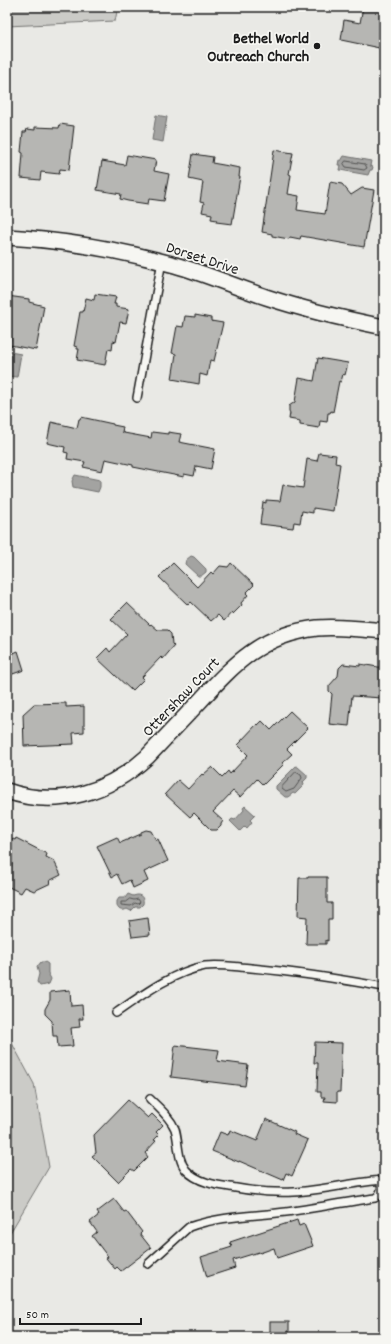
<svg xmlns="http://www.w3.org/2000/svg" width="391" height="1344" font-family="Dekko,sans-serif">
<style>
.green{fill:#cbcbc7;stroke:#747472}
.water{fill:#a3a3a1;stroke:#6d6d6c}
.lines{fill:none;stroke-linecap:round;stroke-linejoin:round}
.shore{stroke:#525251;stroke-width:1}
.building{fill:#b6b6b3;stroke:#1c1c1c}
.lane-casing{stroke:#1c1c1c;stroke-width:10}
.street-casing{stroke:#1c1c1c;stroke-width:18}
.lane{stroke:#f6f6f2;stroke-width:7}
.street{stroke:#f6f6f2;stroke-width:15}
.poi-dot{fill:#1c1c1c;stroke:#f6f6f2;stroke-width:1.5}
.labels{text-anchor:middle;stroke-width:3.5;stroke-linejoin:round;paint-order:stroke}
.poi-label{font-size:16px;font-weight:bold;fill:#1c1c1c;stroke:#f6f6f2;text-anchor:end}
.street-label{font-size:16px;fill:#1c1c1c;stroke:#f6f6f2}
</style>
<rect width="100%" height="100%" fill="#e9e9e5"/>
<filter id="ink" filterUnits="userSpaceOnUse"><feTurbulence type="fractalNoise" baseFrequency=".025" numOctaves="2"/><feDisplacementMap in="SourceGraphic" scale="8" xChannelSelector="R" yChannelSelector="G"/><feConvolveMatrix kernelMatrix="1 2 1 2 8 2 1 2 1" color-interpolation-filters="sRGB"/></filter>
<g filter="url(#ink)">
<g class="green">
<path d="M7,7H118L115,21L7,26Z"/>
<path d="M7,1034L34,1084L49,1167L7,1238Z"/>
</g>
<g class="water">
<path d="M156,115L167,117L163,142L152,140Z"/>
<path d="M344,156L371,161L370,166L373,167L372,170H370L368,175L340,170L341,165H338L339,160L341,161Z"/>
<path d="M10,352L21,354L17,377L7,376V366Z"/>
<path d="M75,475L100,480V487L98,492L73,487L72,481Z"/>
<path d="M191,556L194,557L206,569V572L201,576H198L185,564L186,560Z"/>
<path d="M296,766L298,767L307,775V778L303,782L304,785L295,794L293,793L288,797H285L276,789V786Z"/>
<path d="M245,806L255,815L250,820L252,822L247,828L245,826L240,831L230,821L232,819L235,820L244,810L243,808Z"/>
<path d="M128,894L133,896L137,895C142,895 144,899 143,904L140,907H135L131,911L127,909C123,911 119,911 117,906V901L119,898H125Z"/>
<path d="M41,962H45L48,964V973L51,979L49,984L40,986L37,982L39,974L37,967Z"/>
</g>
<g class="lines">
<g class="shore">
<path d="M346,161L365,164L367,168L364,170L346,167L344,164Z"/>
<path d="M296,772L301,775L302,778L294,789L286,792L282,789V787Z"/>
<path d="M130,899L134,900L138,899L140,902L138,904L135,903L131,906L121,905V902H125Z"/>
</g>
</g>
<g class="building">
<path d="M363,7H384V49L341,40L344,20L360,23Z"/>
<path d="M60,124L74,126L69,170L60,169L59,174L41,172L40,180L21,178L23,153L21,152L23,132H26L27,129L35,130V127L59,128Z"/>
<path d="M274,150L293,153L289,174L291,175L288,194L299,196L297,210L325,214L330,182L342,184L351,195L362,188L374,190L364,247L301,236L300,239L290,237L289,239L272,236V234L262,232Z"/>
<path d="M193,154L213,157L212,163L240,168L239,177H240L232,224L216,222L217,220L211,219L212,214L202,212L204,203L200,202L203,182L189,179Z"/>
<path d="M127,155L156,160L154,171L169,174L164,201L149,199L148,204L128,201L120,199L121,194L97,190L102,161L125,165Z"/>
<path d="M95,294L116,297L114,304H116V307L129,309L126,323L120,322L116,342L113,341L112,350L108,349L105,365L77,360L79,349H77V347L74,346L80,312H83L86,298L94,300Z"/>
<path d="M7,296L29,299V302L44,306L36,350L10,345L11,337L7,336Z"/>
<path d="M195,315L211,318V321L223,323L214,361L210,360L207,376L200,374L199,384L172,379L176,354L172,353L177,326L183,327L185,316L195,317Z"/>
<path d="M318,358L348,363L345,375L343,374L341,382L339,381L333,412L331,411L330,413H328L327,422L320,421L319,428L300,425V421L289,419L290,413L289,411V406L295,402L299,378L314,381Z"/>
<path d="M81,417L113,424V425L123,427L122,432L124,433L151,438L152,432L168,434V432L181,434L179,442L215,449L211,469L196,466L194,476L184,474V477L133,467V465L105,459L102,471L83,467L85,462L67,459L68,453L64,452L65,447L47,443L51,422L77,428L79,419H80Z"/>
<path d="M319,453L336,455L335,463L340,464L333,511L313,508V513L302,511L300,523L294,522L293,528L260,524L263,502L266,503V500L280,501L283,485L303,488L307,459L317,461Z"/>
<path d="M173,563L197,587L211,572L213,574L220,566L228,567L231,563L254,585L246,593L248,595L241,603L242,605L233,614L232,612L224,621L218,615L211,621L191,602L188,605L159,577Z"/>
<path d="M127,603L150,625L151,624L158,630H167L171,634L172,644L174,646L163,659L161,657L142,677L144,679L132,691L97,658L107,648L110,652L127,634L111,619Z"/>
<path d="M18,651L24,670L7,676V656Z"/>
<path d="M343,664L360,666V664L384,668L382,698L352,696L349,726L329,724L332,694L329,691V686L338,676L339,668Z"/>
<path d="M66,703V707L84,706V732L73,733L74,744L24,746L23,714L34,704Z"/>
<path d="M290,711L308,728L287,749L292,754L282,763L284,764L263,785L257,779L240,797L233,791L213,812L223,821L221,824V826L217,830H211L194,813L190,817L165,794L178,780L188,789L202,774L203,775L212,767L222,777L228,771L230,774L248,755L238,745L242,741H241L257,724L258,725L262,721L271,730Z"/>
<path d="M146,830L151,831L156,840L158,839L168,861L144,872L148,881L133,888L130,880L122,884L117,874L112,877L97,846L117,837L120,843L141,834V832Z"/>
<path d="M7,836L15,840L16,838L47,854L46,857L54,861L61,875L49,881L51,883L34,891L25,887L21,893L7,886V874L12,864L7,861Z"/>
<path d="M308,877H327V903H332V919H328V941L326,940V944H306L307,917L298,916L299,878H308Z"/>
<path d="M148,918L150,935L132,937L129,921Z"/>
<path d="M70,990L71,1006L82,1005L83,1019H79L80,1027L71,1028L73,1046L58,1047L57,1036H53L52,1021L45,1014V1009L50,1000V992Z"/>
<path d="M315,1042L342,1043L340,1092H337V1102L324,1101L325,1097H321V1092H317L318,1063H314Z"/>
<path d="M175,1045L219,1050L217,1061L248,1065L245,1086L171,1077Z"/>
<path d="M128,1100L148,1118L152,1114L163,1125L156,1132L159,1135L154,1140L156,1141L145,1153L148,1157L134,1171L131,1169L118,1182L92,1156L96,1153L94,1135Z"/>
<path d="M266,1119L295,1132L294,1134L308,1140L292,1176L286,1173L283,1180L239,1161V1162L212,1151L220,1132L228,1135L230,1130L257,1141Z"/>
<path d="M114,1199L124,1212L126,1211L142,1232L140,1234L151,1248L121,1271L117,1267L115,1269L106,1258L108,1257L92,1236L97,1232L90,1222L99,1215L97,1212Z"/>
<path d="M297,1220L299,1226L304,1224L313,1246L277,1258L274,1248L260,1253L259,1252L233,1260L235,1268L207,1277L201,1257L232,1247L230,1242Z"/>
<rect x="270" y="1322" width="19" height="15"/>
</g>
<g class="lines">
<g class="lane-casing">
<g id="lane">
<path d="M137,398L162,261"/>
<path d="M116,1013C142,995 173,972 205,966C220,964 236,967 251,968C296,972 340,979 384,987"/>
<path d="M150,1099C159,1108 170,1117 175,1129C179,1142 177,1159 186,1170C197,1182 215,1185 230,1187C251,1191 272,1193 294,1192C324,1190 354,1182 384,1180"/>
<path d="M148,1264L189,1227C219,1216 254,1216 286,1212C316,1208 345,1202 375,1198C382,1194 382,1188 381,1181"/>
</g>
</g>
<g class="street-casing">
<g id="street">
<path d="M7,237C64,240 120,250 175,265C206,274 236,287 266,297C305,310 344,319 384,327"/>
<path d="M7,791C58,809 109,792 147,757C164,739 182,720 199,702C235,663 261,635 317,628C339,626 362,629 384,631"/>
</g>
</g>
<use href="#lane" class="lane"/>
<use href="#street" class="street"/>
</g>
</g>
<circle class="poi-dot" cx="317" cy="46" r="4"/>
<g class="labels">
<g class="poi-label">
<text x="309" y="43">Bethel World<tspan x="309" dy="18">Outreach Church</tspan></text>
</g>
<g class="street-label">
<text transform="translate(203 257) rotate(18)" y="6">Dorset Drive</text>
<text transform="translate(180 696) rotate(-46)" y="6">Ottershaw Court</text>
</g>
</g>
<rect width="391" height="1344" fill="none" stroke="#f6f6f2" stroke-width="24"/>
<rect x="12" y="12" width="367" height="1320" fill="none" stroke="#1c1c1c" stroke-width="1.5" filter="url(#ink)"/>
<path d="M20 1318v6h121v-6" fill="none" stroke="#1c1c1c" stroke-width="2"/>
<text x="26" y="1318" font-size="12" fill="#1c1c1c" stroke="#f6f6f2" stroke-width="3" paint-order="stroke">50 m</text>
</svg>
